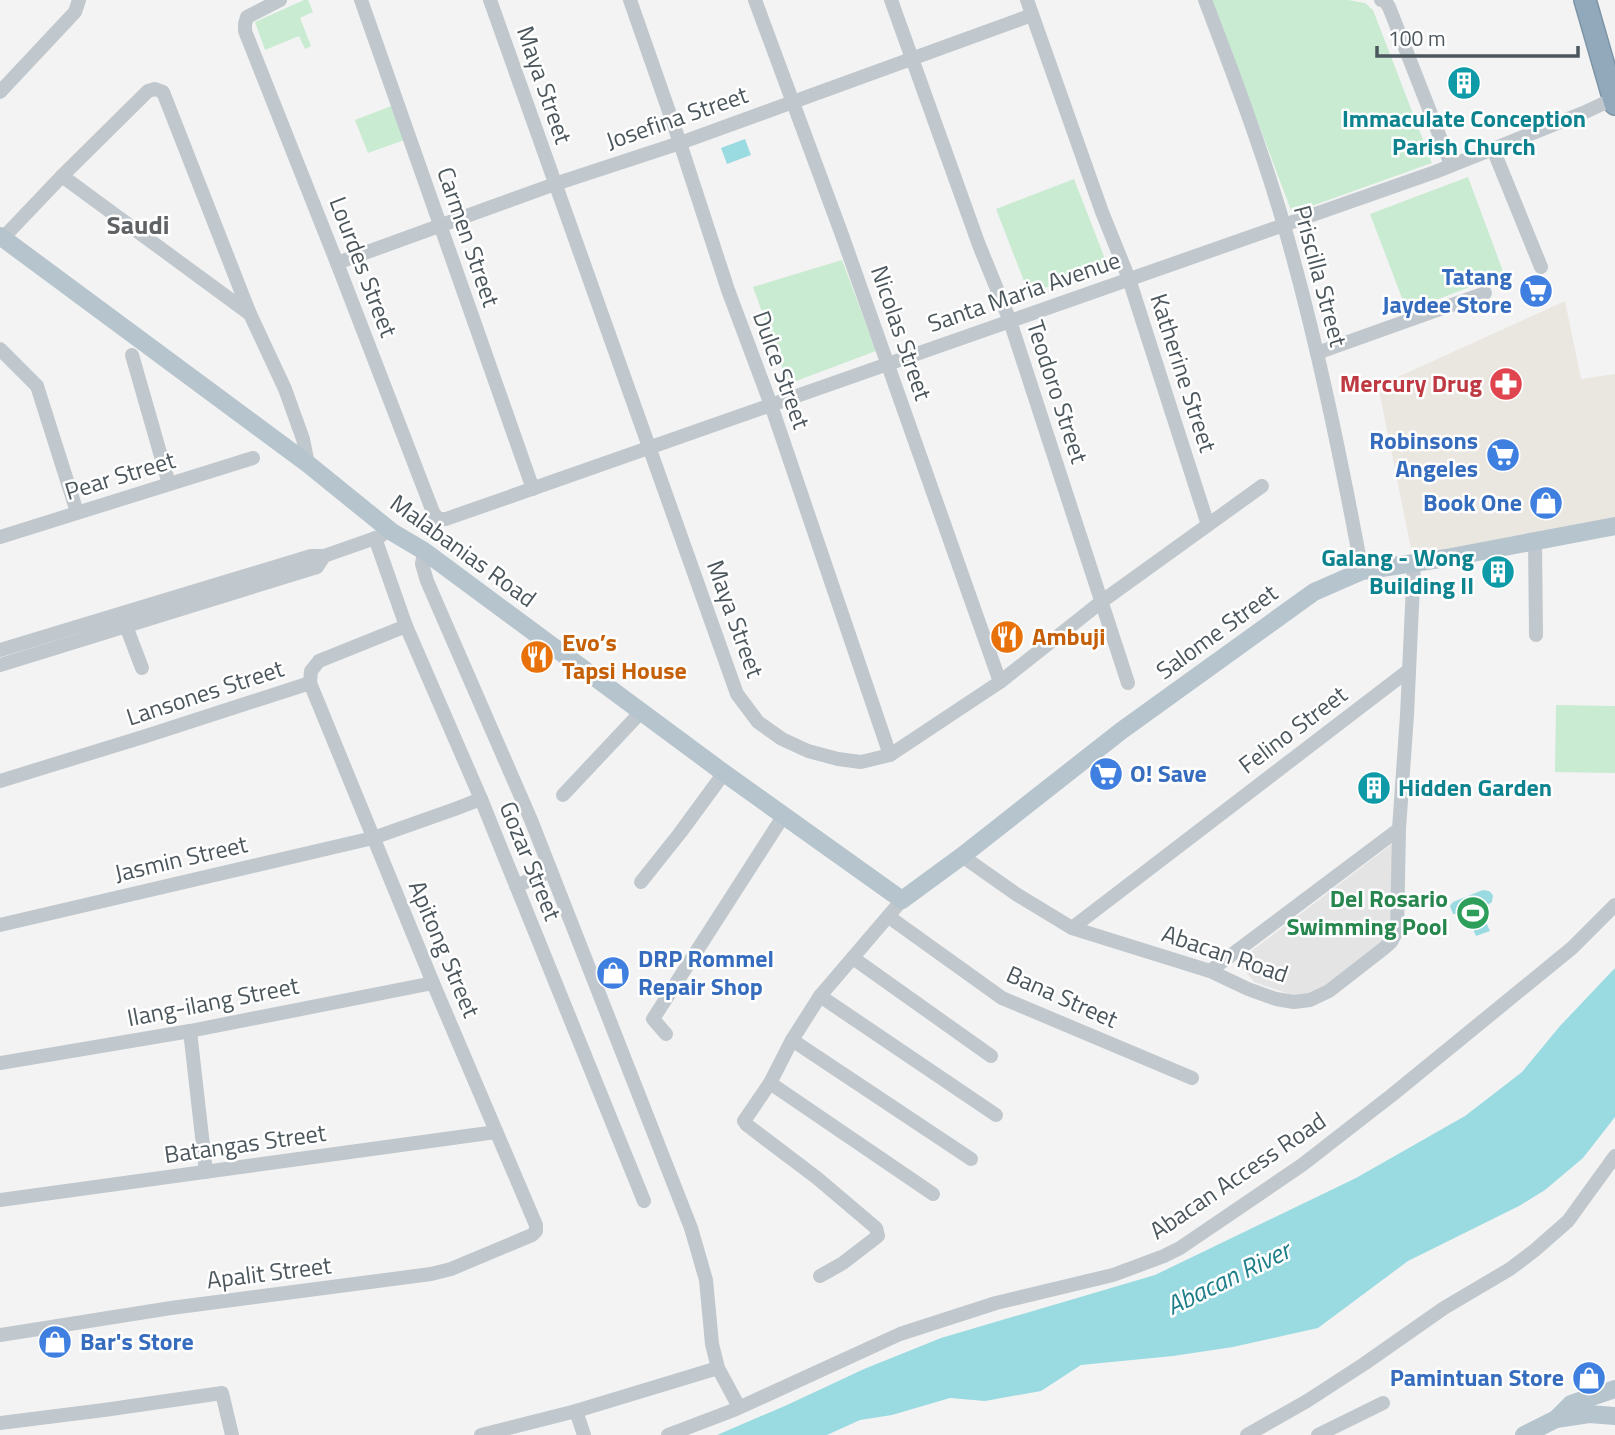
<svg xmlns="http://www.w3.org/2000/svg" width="1615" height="1435" font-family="'Titillium Web',sans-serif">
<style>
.commercial{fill:#eae7e1}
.education{fill:#e5e4e4}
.green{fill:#c8ebd2}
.water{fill:#9adbe2}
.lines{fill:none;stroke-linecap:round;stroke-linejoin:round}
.highway-casing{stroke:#7c94a6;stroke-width:24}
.minor{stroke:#c0c8cd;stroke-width:14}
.major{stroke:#b6c4cd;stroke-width:18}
.highway{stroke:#91a9ba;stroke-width:21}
.labels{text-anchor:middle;stroke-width:5;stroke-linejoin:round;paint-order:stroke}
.street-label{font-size:24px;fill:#4c575d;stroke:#fff}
.culture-label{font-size:24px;font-weight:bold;fill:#0d838f;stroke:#fff}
.shop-label{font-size:24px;font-weight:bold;fill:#366cbe;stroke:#fff;text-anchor:end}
.health-label{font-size:24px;font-weight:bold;fill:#be3a42;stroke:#fff;text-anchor:end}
.food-label{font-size:24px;font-weight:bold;fill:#c56008;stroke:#fff;text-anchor:start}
.leisure-label{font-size:24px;font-weight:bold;fill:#27864d;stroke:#fff;text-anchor:end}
.neighbourhood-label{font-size:26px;font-weight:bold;fill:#5f6366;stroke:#fff}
.water-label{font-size:26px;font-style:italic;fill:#1d7d88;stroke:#fff}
</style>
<rect width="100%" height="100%" fill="#f4f3f3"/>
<path class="commercial" d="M1565,301L1581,379L1615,374V523L1413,558L1378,386Z"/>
<path class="education" d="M1392,844L1395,931L1325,988L1301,996L1289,994L1254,982L1237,962Z"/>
<g class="green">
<path d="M304,0H308L313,12L300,18L311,46L305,49L299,36L265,50L255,22Z"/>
<path d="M1212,0H1348L1365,3L1373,10L1432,163L1292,213Z"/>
<path d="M394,105L407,139L368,153L355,120Z"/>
<path d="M1468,177L1504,274L1407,311L1370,214Z"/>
<path d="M1074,179L1107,264L1029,294L996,209Z"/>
<path d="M842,260L876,351L788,384L753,287Z"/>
<path d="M1556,705L1615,706V773L1555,772Z"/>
</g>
<g class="water">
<path d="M745,139L751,155L727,164L721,148Z"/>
<path d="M1483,890L1489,891L1493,895L1492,902L1483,908L1482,913L1490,931L1476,936L1466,914H1453L1450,906L1453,902Z"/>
<path d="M1615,968V1117L1583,1158L1545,1190L1519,1206L1408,1261L1318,1328L1233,1347L1173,1356L1081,1365L1041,1391L985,1401L950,1398L892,1415L860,1420L827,1435H717L787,1405L864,1369L941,1338L1155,1275L1356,1178L1465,1116L1522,1072L1560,1026Z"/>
</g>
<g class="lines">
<g class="highway-casing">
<path id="highway" d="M1585,0L1615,104"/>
</g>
<g class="minor">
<path d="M280,0L247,17L245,24V31L337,263L433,512L438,519H446L1435,172L1583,113L1613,99"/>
<path d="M361,0L533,489"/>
<path d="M490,0L737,694L758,722L782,739L808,751L838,759L861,762L890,755L1000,682L1101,602L1262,486"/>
<path d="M630,0L680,143L728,290L771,405L890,755"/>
<path d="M755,0L842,235L1000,682"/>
<path d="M891,0L979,245L1010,321L1128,683"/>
<path d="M1027,0L1102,212L1129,279L1208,525"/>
<path d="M1205,0C1233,73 1261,147 1283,222C1316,336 1340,454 1362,571"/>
<path d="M1381,0L1385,1L1389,7L1451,165"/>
<path d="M0,92L75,12L79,0"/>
<path d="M1493,149L1541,267"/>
<path d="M62,176L250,314"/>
<path d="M3,238L62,176L148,91L155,89L163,92L250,314L285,389L303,439L308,464"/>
<path d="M337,263L555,184L680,143L1032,15"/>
<path d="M0,349L37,386L77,512"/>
<path d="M1317,353L1485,293"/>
<path d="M132,355L169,484"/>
<path d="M0,537L253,458"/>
<path d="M375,538L406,626L481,799L644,1201"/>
<path d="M1535,541L1536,635"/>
<path d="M424,551L422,564L427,581L531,820L691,1228L706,1280L712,1344L718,1368L739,1407"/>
<path d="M126,626L142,668"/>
<path d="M0,650L311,556H324L381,536"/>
<path d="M0,665L317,567L324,556"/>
<path d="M0,781L146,736L310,683"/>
<path d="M563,795L641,712"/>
<path d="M962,856L1016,894L1072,928L1210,971L1248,989L1276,999L1294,1002L1310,1000L1329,991L1383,949L1391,942L1397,931L1399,829L1407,715L1414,563"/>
<path d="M641,882L680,833L724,773"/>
<path d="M516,886L551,871"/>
<path d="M889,917L1002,998L1192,1078"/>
<path d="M0,925L373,838L455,809L481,799"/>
<path d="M1072,928L1409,670"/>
<path d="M853,958L991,1056"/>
<path d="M1210,971L1399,829"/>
<path d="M820,996L996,1115"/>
<path d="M190,1031L206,1172"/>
<path d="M666,1034L653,1019L784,815"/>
<path d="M792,1040L971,1159"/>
<path d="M0,1063L190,1031L433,983"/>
<path d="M770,1083L933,1194"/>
<path d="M0,1200L496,1132"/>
<path d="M820,1276L843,1263L878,1236L876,1228L817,1178L747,1125L744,1121L770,1083L792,1040L820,996L902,900"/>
<path d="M0,1335L171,1308L431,1274L451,1269L532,1235L536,1231V1225L433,983L310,683L311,671L319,661L406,626"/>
<path d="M576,1411L584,1435"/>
<path d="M0,1423L104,1410L222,1393L232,1435"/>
<path d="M481,1435L576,1411L718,1368"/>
<path d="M668,1435L734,1410L900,1334L996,1303L1113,1275L1164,1256L1180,1248L1302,1165L1392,1095L1572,948L1615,905"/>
<path d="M1247,1435L1307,1401L1364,1364L1444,1308L1510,1269L1535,1250L1568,1221L1615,1156"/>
<path d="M1318,1435L1383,1403"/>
</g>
<g class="major">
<path d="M0,236L308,464L392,532L424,551L724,773L902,900L962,856L1121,731L1314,592L1362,571L1446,558L1615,526"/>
<path d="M1556,1419L1589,1414L1615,1416"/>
<path d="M1524,1435L1556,1419L1571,1404L1615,1389"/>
</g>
<use href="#highway" class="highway"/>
</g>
<defs>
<g id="building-disc" transform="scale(1.75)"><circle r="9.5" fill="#0f9aa8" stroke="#fff"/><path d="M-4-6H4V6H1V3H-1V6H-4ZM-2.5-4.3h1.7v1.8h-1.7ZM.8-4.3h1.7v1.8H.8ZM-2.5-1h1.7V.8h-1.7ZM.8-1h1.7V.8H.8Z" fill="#fff"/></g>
<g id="supermarket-disc" transform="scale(1.75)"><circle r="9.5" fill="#3f7fe0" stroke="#fff"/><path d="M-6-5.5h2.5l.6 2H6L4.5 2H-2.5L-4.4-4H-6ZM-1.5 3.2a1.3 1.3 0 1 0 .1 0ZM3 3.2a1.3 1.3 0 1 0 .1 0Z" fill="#fff"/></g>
<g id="pharmacy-disc" transform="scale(1.75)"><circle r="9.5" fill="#e0444e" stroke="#fff"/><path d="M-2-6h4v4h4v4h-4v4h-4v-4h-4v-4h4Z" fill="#fff"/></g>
<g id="shop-disc" transform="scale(1.75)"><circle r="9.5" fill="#3f7fe0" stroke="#fff"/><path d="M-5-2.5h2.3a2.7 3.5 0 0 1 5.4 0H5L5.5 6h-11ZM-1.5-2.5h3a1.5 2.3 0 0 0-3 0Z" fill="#fff"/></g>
<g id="restaurant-disc" transform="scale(1.75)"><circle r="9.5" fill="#e8710a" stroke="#fff"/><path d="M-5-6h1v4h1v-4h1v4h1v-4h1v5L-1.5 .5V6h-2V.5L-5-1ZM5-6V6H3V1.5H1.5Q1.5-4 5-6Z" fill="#fff"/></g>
<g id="stadium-disc" transform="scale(1.75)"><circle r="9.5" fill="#2e9e5b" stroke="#fff"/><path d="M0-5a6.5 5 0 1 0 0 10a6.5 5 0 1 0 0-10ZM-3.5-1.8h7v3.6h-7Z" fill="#fff"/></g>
</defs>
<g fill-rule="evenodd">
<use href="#building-disc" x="1464" y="83"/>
<use href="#supermarket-disc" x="1536" y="291"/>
<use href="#pharmacy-disc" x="1506" y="384"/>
<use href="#supermarket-disc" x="1503" y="455"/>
<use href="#shop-disc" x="1546" y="503"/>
<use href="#building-disc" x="1498" y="572"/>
<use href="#restaurant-disc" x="1007" y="637"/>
<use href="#restaurant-disc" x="537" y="657"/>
<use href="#supermarket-disc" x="1106" y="774"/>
<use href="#building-disc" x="1374" y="788"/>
<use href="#stadium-disc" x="1473" y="913"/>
<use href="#shop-disc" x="613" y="973"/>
<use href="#shop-disc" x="55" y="1342"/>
<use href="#shop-disc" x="1589" y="1378"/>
</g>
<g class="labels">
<g class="street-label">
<text transform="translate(544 85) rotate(71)" y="8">Maya Street</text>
<text transform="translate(677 118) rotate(-19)" y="8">Josefina Street</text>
<text transform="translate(468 237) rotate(71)" y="8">Carmen Street</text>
<text transform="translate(363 267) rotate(69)" y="8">Lourdes Street</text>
<text transform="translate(1320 276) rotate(75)" y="8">Priscilla Street</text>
<text transform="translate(1024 292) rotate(-19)" y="8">Santa Maria Avenue</text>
<text transform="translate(901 333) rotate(71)" y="8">Nicolas Street</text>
<text transform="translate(781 370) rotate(70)" y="8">Dulce Street</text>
<text transform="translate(1183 373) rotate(72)" y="8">Katherine Street</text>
<text transform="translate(1057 392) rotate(72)" y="8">Teodoro Street</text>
<text transform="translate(120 476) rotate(-17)" y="8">Pear Street</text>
<text transform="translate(463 551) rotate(36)" y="8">Malabanias Road</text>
<text transform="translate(735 619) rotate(70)" y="8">Maya Street</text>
<text transform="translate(1217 632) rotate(-36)" y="8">Salome Street</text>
<text transform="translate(205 693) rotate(-18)" y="8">Lansones Street</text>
<text transform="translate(1293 730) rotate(-37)" y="8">Felino Street</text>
<text transform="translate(181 859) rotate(-13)" y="8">Jasmin Street</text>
<text transform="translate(530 861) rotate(68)" y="8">Gozar Street</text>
<text transform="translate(444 949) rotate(67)" y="8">Apitong Street</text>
<text transform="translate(1225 954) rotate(19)" y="8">Abacan Road</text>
<text transform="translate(1062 997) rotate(24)" y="8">Bana Street</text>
<text transform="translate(213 1002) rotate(-11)" y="8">Ilang-ilang Street</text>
<text transform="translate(245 1144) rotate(-8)" y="8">Batangas Street</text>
<text transform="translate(1238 1176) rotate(-34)" y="8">Abacan Access Road</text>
<text transform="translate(269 1273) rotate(-7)" y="8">Apalit Street</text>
</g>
<g class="culture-label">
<text x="1464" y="127">Immaculate Conception<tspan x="1464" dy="28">Parish Church</tspan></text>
<text x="1474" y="566" text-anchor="end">Galang - Wong<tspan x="1474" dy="28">Building II</tspan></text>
<text x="1398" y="796" text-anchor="start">Hidden Garden</text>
</g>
<g class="shop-label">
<text x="1512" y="285">Tatang<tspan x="1512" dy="28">Jaydee Store</tspan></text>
<text x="1478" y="449">Robinsons<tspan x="1478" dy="28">Angeles</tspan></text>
<text x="1522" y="511">Book One</text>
<text x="1130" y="782" text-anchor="start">O! Save</text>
<text x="638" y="967" text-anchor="start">DRP Rommel<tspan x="638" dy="28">Repair Shop</tspan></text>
<text x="80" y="1350" text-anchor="start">Bar's Store</text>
<text x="1564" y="1386">Pamintuan Store</text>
</g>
<g class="health-label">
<text x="1482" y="392">Mercury Drug</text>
</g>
<g class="food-label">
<text x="1032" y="645">Ambuji</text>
<text x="562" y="651">Evo’s<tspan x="562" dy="28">Tapsi House</tspan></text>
</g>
<g class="leisure-label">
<text x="1448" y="907">Del Rosario<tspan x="1448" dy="28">Swimming Pool</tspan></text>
</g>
<g class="neighbourhood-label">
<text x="138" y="234">Saudi</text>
</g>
<g class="water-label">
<text transform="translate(1228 1278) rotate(-26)" y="9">Abacan River</text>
</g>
</g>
<path d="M1377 46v10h201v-10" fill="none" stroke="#4c575d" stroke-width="3.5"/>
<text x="1388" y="46" font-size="21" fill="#4c575d" stroke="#ffffff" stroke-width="5" paint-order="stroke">100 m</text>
</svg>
